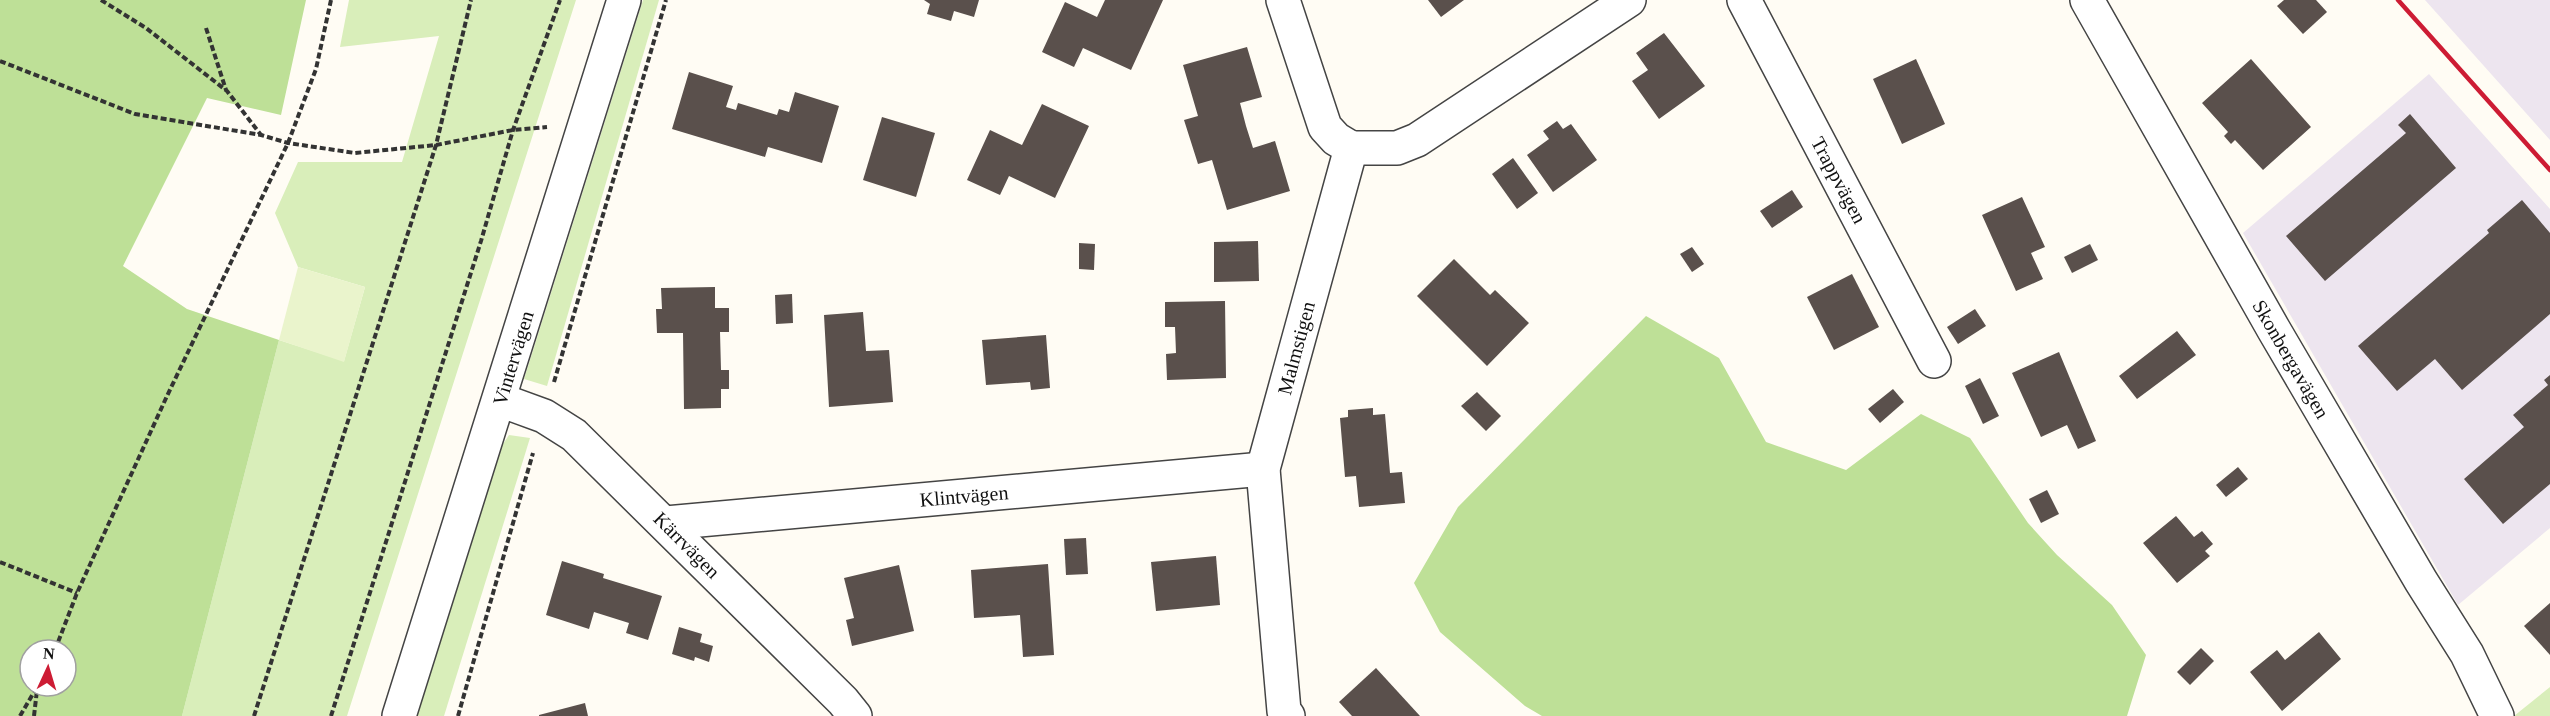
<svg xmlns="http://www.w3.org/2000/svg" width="2550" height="716" font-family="Georgia,serif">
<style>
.industrial{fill:#ede5ef}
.green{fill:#d9eeba}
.forest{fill:#bee097;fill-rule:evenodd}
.pitch{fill:#eaf4cc}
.building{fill:#5a504c}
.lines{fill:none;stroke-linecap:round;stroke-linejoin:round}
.minor-casing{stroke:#444;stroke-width:36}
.path{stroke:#333;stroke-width:4;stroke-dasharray:6 3;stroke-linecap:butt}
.minor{stroke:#fff;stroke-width:33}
.rail{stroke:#cd1c34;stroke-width:4.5}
.labels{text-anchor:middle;stroke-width:6;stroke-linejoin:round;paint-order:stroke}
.street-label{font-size:20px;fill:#111;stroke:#fff}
</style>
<rect width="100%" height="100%" fill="#fffcf4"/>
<g class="industrial">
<path d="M2425,0H2550V140Z"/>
<path d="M2429,74L2550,209V528L2458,605L2243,233Z"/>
</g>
<g class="green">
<path d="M349,0H576L347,716H182L279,340L344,361L365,287L298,267L275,213L298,162H402L439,36L340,47Z"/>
<path d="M643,0H659L547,386L524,379Z"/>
<path d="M509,435L530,438L444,716H415L495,456Z"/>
<path d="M2550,687V716H2514Z"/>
</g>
<g class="forest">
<path d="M0,0H306L281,115L207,98L123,266L187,309L279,340L182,716H0ZM30,650H66V686H30Z"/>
<path d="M1646,316L1719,358L1766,442L1846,470L1921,414L1970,438L2028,523L2057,555L2112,605L2146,655L2127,716H1542L1525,706L1440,632L1414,583L1458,507Z"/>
</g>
<path class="pitch" d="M298,267L365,287L344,362L279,340Z"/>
<g class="building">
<path d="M924,0H979L974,17L954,11L951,21L927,14L930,4Z"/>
<path d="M1105,0H1163L1131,70L1083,48L1074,67L1042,52L1065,2L1097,17Z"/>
<path d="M1428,0H1464L1441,17Z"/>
<path d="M2284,0H2316L2327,12L2303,34L2277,6Z"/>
<path d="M1664,33L1705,86L1659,119L1632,81L1648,70L1636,53Z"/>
<path d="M1247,47L1262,97L1240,103L1246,126L1253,148L1275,141L1290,191L1227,210L1212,160L1198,164L1184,120L1198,116L1183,65Z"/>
<path d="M1916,59L1945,124L1902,144L1873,79Z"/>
<path d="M2251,59L2311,127L2263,170L2235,140L2231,144L2224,136L2228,132L2202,103Z"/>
<path d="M689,72L733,86L726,107L736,110L738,103L777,115L779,109L789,112L795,92L839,106L822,163L768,147L765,157L672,129Z"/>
<path d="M1042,104L1089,126L1055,198L1009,176L1000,195L967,180L990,130L1022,145Z"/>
<path d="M2410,114L2456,168L2325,281L2286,236L2406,133L2398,125Z"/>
<path d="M882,117L935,133L916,197L863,180Z"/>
<path d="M1557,121L1563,129L1571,124L1597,160L1553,192L1527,155L1549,139L1543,131Z"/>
<path d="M1513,158L1538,193L1517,209L1492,174Z"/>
<path d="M1792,190L1803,207L1772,228L1760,211Z"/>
<path d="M2022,197L2045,247L2031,253L2043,279L2016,291L1982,215Z"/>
<path d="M2522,200L2550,233V314L2462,390L2435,359L2397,391L2358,346L2489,233L2487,230Z"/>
<path d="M1258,241L1259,281L1214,282V242Z"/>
<path d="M1079,243L1095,244L1094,270L1079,269Z"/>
<path d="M2090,244L2098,260L2072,273L2064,257Z"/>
<path d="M1692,247L1704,264L1692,272L1680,254Z"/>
<path d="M1454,259L1490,295L1495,290L1529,323L1487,366L1417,296Z"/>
<path d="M1852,274L1879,327L1834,350L1807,297Z"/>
<path d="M715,287V308H729V332H720L721,370H729V389H721V408L684,409L683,333H657L656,309H662L661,288Z"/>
<path d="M792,294L793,323L776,324L775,295Z"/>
<path d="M1225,301L1226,378L1167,380L1166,354L1176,353L1175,327H1165V302Z"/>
<path d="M1975,309L1986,326L1958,344L1947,327Z"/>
<path d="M863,312L866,351L889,350L893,402L829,407L824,315Z"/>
<path d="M2177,331L2196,355L2137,399L2119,376Z"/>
<path d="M1046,335L1050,388L1031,390L1030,382L986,385L982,340Z"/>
<path d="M2059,352L2096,441L2078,449L2067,425L2041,437L2012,373Z"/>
<path d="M2550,375V484L2503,524L2464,479L2524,427L2513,415L2548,385L2544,380Z"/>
<path d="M1980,378L1999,416L1983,424L1965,386Z"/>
<path d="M1893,389L1904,402L1880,423L1868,409Z"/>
<path d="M1477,392L1501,416L1486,431L1461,406Z"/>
<path d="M1373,408V415L1385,414L1390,473L1402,472L1405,503L1359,507L1356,476L1345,477L1340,418L1348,417V410Z"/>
<path d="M2238,467L2248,479L2226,497L2216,485Z"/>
<path d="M2047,490L2059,514L2041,523L2029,499Z"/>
<path d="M2176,516L2194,537L2202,531L2213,544L2205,551L2210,556L2177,583L2143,543Z"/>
<path d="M1086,538L1088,574L1066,575L1064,539Z"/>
<path d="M1216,556L1220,605L1156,611L1151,562Z"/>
<path d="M562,561L604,574L603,578L662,596L648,640L626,633L629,623L594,612L589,629L546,615Z"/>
<path d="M1048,564L1054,655L1023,657L1020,615L974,618L971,570Z"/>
<path d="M899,565L914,631L852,646L846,620L854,618L844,578Z"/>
<path d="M2550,603V655L2524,626Z"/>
<path d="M679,627L702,634L700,642L713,646L709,662L695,657L694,661L672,654Z"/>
<path d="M2319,632L2341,659L2282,711L2250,672L2277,650L2285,660Z"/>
<path d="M2201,648L2214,661L2190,685L2177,672Z"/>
<path d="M1376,668L1420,716H1352L1339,702Z"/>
<path d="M585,703L588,716H539V715Z"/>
</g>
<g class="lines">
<g class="minor-casing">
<g id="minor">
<path d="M1283,0L1325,127L1336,139L1351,148L1263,469L1284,711L1288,716"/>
<path d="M1744,0L1934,361"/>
<path d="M2087,0L2274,330L2421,581L2467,654L2497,716"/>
<path d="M1351,148H1397L1417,140L1629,0"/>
<path d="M500,400L544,416L574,435L843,701L855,716"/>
<path d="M666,523L1263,469"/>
<path d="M399,716L624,0"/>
</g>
</g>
<g class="path">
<path d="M101,0L146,28L227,91L261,135"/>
<path d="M206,28L226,90"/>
<path d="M0,61L135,114L261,135L288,143L355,153L436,145L513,130L547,127"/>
<path d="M554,382L666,0"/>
<path d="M0,562L77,593"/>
<path d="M55,650L77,593L167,396L288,143L316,69L331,0"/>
<path d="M20,716L37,687"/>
<path d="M34,716L37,690"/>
<path d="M254,716L436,145L471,0"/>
<path d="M331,716L481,241L513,130L560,0"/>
<path d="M458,716L533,453"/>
</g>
<use href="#minor" class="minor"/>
<path class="rail" d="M2398,0L2550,170"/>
</g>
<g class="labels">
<g class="street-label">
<text transform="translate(1839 180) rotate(62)" y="7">Trappvägen</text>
<text transform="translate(1296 348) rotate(-75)" y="7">Malmstigen</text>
<text transform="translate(513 358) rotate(-73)" y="7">Vintervägen</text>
<text transform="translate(2291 359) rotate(60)" y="7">Skonbergavägen</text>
<text transform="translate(964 496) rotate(-5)" y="7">Klintvägen</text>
<text transform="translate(687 545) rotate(45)" y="7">Kärrvägen</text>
</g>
</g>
<g transform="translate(48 668) rotate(4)"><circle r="28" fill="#ffffff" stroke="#a0a0a0" stroke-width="1.5"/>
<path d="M0-4.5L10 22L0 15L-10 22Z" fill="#cd1c34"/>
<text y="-9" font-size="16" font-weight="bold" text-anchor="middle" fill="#111111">N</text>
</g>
</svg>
